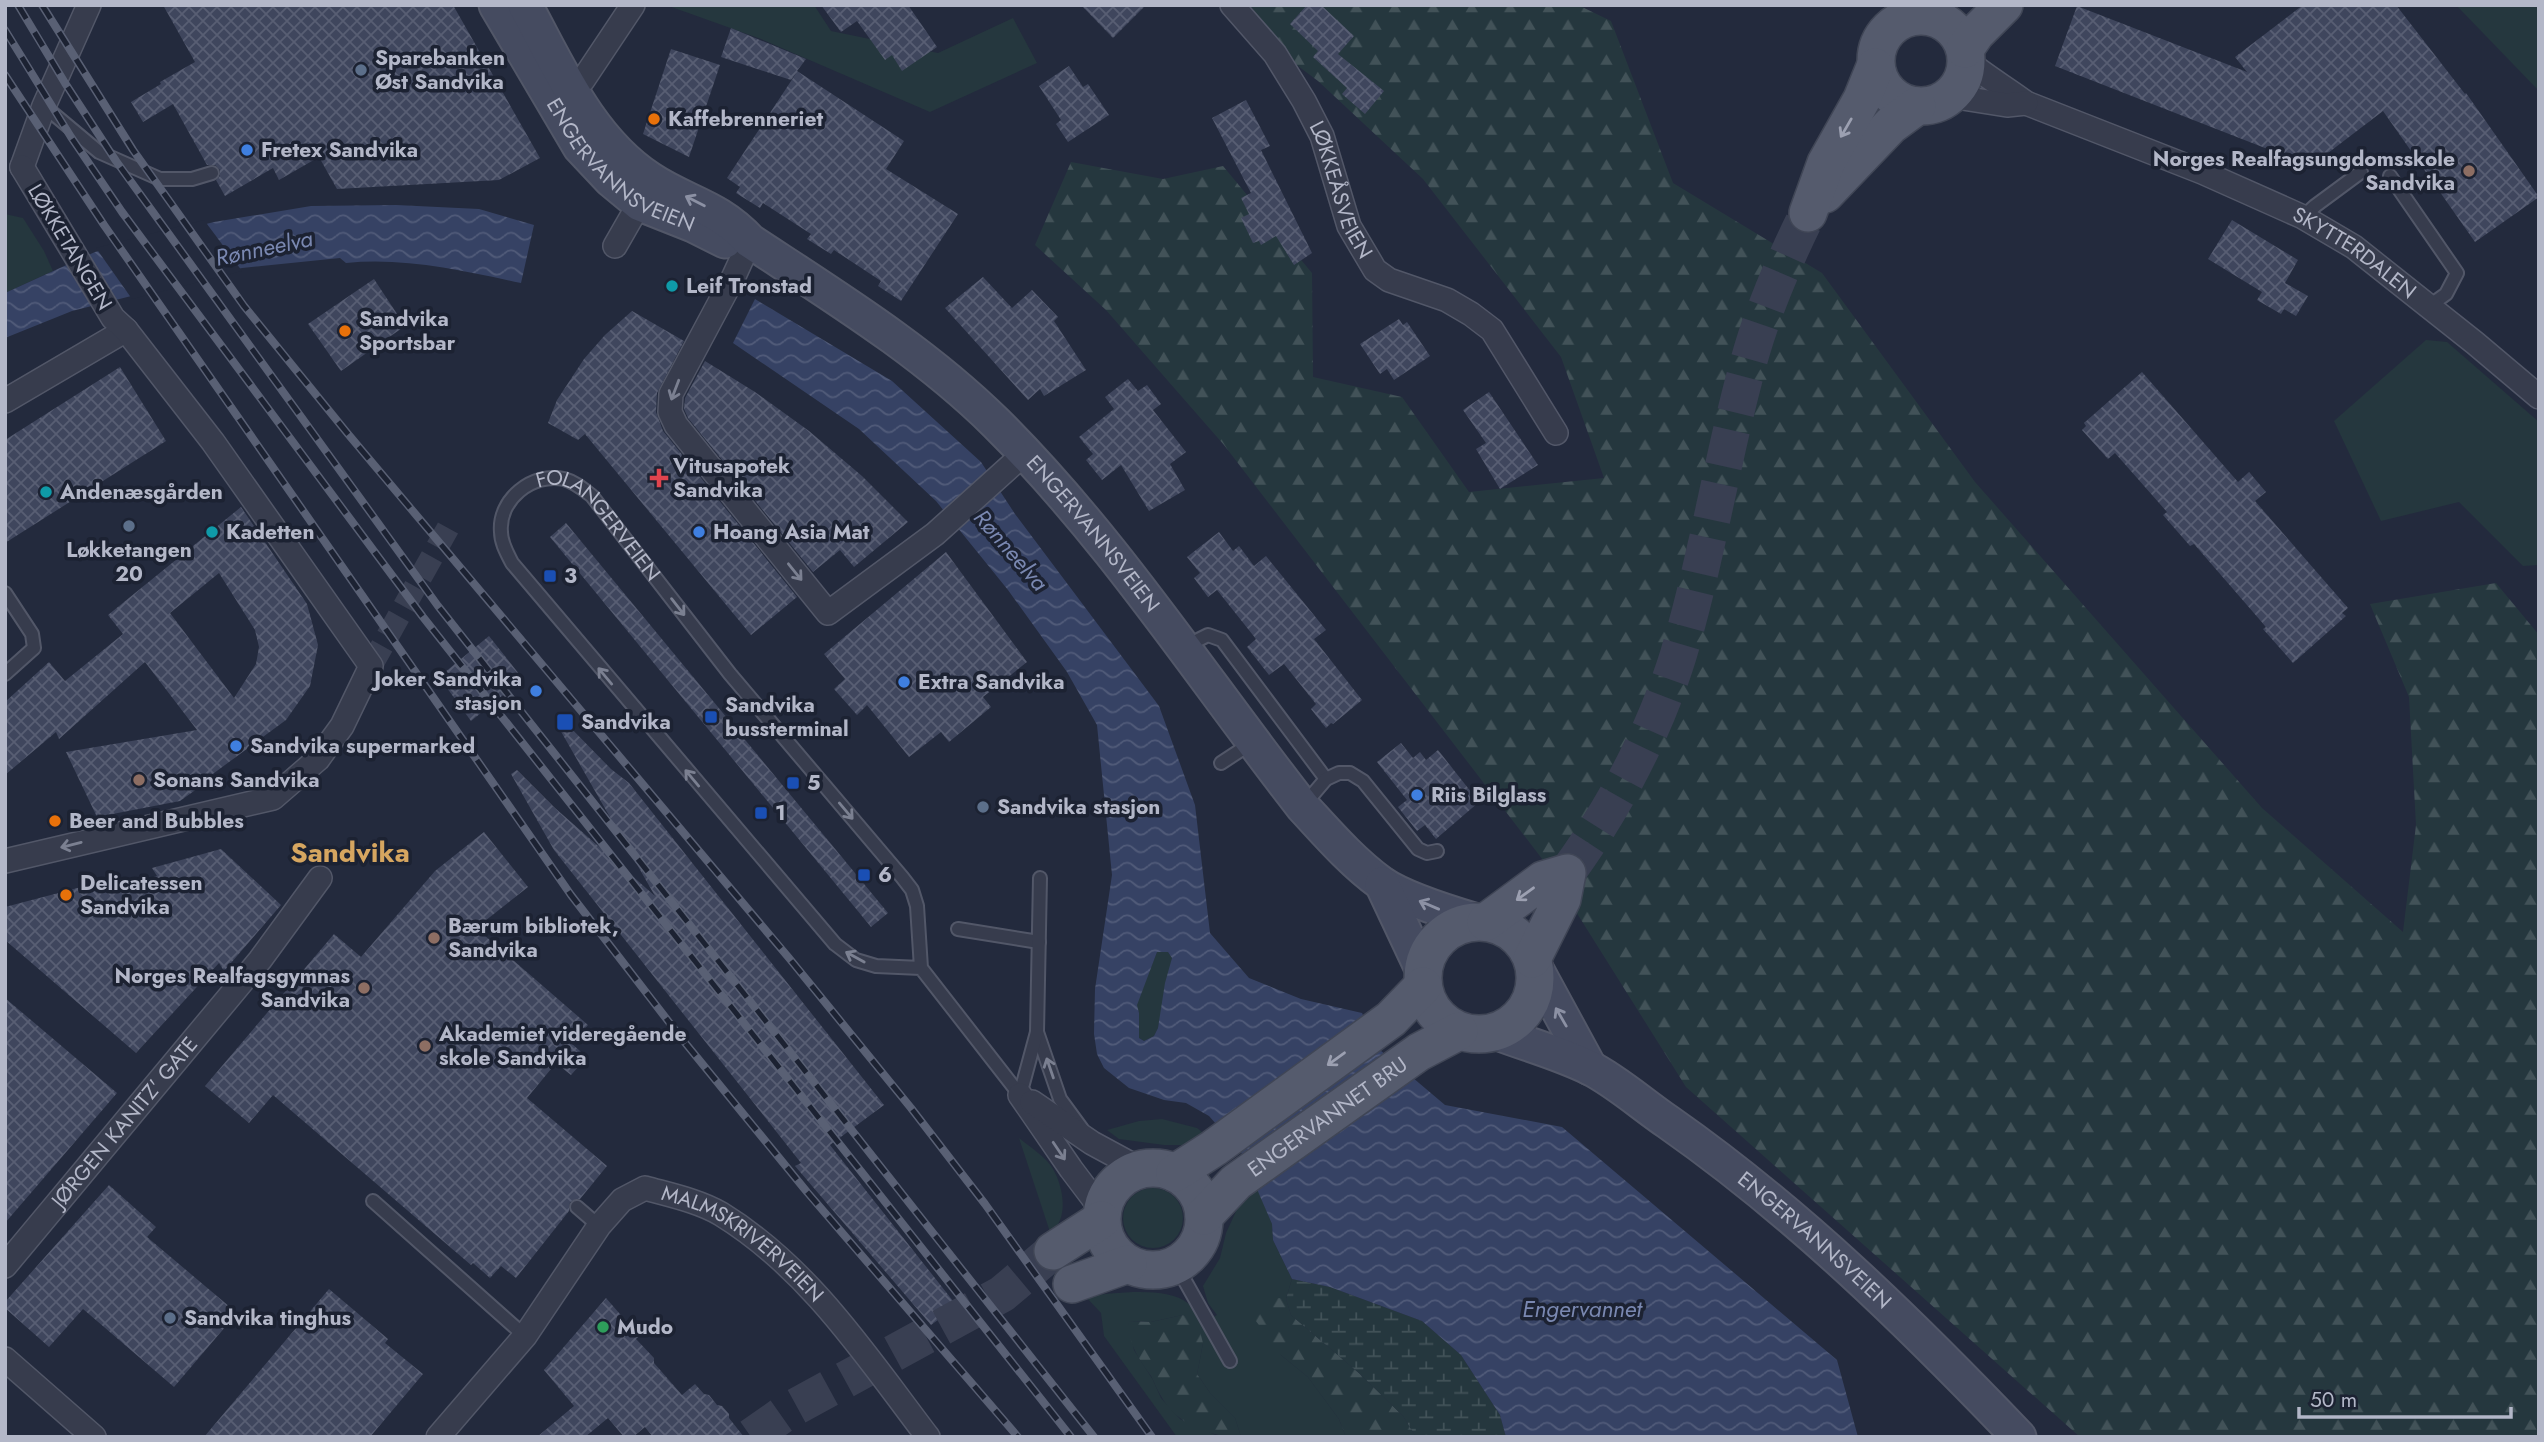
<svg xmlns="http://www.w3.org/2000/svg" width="2544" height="1442" font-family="Jost,sans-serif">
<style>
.green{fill:#25373e}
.forest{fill:url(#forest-firs)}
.wetland{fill:url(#wetland-marsh)}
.water{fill:url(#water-waves);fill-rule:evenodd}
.pier{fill:#232a3d}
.building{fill:url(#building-cross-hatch);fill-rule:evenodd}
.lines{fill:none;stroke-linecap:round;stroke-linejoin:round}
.street-tunnel{stroke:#393f52;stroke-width:23;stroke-dasharray:23 11;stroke-linecap:butt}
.primary-tunnel{stroke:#393f52;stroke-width:37;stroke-dasharray:37 18;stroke-linecap:butt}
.lane-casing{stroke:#525768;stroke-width:16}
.street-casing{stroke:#525768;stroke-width:26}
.secondary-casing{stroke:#525768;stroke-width:37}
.primary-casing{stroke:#404656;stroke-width:40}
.lane{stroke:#373c4d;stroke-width:12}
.street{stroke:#373c4d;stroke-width:23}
.secondary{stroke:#454b60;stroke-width:33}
.primary{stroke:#555b6d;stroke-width:37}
.rail-casing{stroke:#596074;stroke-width:8}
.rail{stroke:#1c2232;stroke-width:5;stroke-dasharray:16;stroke-linecap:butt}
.oneway{stroke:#9ca0b1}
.oneway2{stroke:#8c91a4}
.oneway3{stroke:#7b8091}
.service-dot{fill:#5c6f8a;stroke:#1c2232;stroke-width:2.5}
.food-dot{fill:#e8710a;stroke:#1c2232;stroke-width:2.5}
.shop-dot{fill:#3f7fe0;stroke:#1c2232;stroke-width:2.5}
.education-dot{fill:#8d6e63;stroke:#1c2232;stroke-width:2.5}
.culture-dot{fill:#0f9aa8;stroke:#1c2232;stroke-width:2.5}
.health-dot{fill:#e0444e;stroke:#1c2232;stroke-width:2.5}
.transit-dot{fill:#1a4fb4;stroke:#1c2232;stroke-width:2.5}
.leisure-dot{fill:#2e9e5b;stroke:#1c2232;stroke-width:2.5}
.labels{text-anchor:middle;stroke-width:7;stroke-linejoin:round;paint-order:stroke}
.poi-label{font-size:21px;font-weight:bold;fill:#b3b7c8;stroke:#1c2232;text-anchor:start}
.street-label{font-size:21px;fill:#b3b7c8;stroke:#1c2232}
.water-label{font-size:23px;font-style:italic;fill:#7a88b1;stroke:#1c2232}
.district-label{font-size:28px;font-weight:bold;fill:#d6a660;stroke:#1c2232}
</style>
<defs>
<pattern id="forest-firs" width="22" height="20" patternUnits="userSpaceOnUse" patternTransform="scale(1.75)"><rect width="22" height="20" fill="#25373e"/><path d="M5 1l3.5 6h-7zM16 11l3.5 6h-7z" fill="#425258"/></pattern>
<pattern id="wetland-marsh" width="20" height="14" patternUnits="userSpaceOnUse" patternTransform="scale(1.75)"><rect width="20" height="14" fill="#25373e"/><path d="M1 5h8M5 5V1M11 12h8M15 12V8" fill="none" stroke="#425258"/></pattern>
<pattern id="water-waves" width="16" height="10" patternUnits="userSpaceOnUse" patternTransform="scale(1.75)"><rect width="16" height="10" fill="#364264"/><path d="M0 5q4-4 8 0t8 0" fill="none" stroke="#515b79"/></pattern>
<pattern id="building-cross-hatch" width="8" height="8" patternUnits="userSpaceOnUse" patternTransform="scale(1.75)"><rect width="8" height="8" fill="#3f465d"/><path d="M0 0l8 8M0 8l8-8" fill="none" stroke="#585e73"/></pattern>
</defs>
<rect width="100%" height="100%" fill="#232a3d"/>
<g class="green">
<path d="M666,5H814L831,31L938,53L1013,18L1037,63L930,112L761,39Z"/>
<path d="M2456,5H2539V91Z"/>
<path d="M5,214L23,218L44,251L53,271L5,293Z"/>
<path d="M2426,340L2447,342L2539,422V565L2523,566L2459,502L2381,521L2334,421Z"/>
<path d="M1157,952H1168L1172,958L1158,1028L1154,1036L1144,1041L1139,1038V1013L1136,1005Z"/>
<path d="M1162,1119L1197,1128L1207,1136L1186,1145H1164L1119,1139L1107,1130L1139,1121Z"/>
<path d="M1019,1138C1030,1147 1046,1157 1053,1169C1063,1186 1070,1220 1050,1232Z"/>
<circle cx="1153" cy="1218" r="30"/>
<path d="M1258,1189L1272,1224L1273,1240L1292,1279L1286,1299L1268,1300L1281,1355L1308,1377L1339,1419L1346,1437H1241L1235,1418L1210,1393L1197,1374L1203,1343L1183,1315L1151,1322L1128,1321L1134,1350L1153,1380L1161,1398L1180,1419L1220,1437H1177L1104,1336L1101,1313L1085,1296C1113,1294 1166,1285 1189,1304C1194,1309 1198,1316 1202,1323L1217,1315L1208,1303L1203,1286L1220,1258L1226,1233L1238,1207Z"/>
</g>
<g class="forest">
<path d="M1217,5H1578L1611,21L1673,183L1822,273L1975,482L2262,808L2403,932L2416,825L2409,697L2370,604L2496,583L2539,635V1437H2080L1686,1087L1546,864L1224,445L1106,310L1035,245L1071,162L1163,179L1223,166L1312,273L1313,377L1402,397L1469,492L1604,478L1561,357L1423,179L1318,81Z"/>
<path d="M1278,1298L1286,1299L1291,1315L1360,1374L1403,1416L1416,1437H1346L1339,1419L1308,1377L1281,1355L1250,1313L1248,1306L1253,1300Z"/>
<path d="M1183,1315L1198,1324L1203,1343L1197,1374L1210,1393L1235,1418L1241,1437C1210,1437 1177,1425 1161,1396C1157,1390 1155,1383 1151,1376C1139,1359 1128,1343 1128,1321L1151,1322Z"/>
</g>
<path class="wetland" d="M1292,1279L1330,1287L1422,1321L1461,1355L1500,1415L1506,1437H1416L1403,1416L1360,1374L1291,1315L1286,1299Z"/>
<g class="water">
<path d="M396,205L479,209L534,225L521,283C464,271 405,257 346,263L340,258L242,268L72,311L5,338V293L95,252L214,222L311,206Z"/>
<path d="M755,299L892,381L981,462L1015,514L1159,706L1195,805L1210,933L1249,978L1301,999L1362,1013L1380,1050L1445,1105L1562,1127L1837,1360L1858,1437H1506L1500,1415L1461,1355L1422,1321L1330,1287L1292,1279L1273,1240L1272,1224L1241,1152L1209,1116L1186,1103L1164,1100L1129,1088L1104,1068L1097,1054L1094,1034L1095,989L1112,875L1097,725L1067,672L1008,590L936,501L859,429L733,343ZM1157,952H1168L1172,958L1165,983L1158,1028L1154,1036L1144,1041L1139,1038V1013L1137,1005Z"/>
</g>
<path class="pier" d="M204,220L242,271L132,299L96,248Z"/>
<g class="building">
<path d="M163,5H453L540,158L499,180L337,189L319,157L279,180L273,168L225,196L216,180L220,176V170L215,165H207L173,104L143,122L131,102L161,84L160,82L195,62Z"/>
<path d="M821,5H908L937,47L902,71L892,55L885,60L857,21L841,32Z"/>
<path d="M1081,5H1146L1113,38Z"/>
<path d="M1307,5H1321L1354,36L1338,54L1384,91L1365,114L1342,94L1347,88L1313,57L1318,51L1290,24Z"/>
<path d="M2303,5H2396L2465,94L2466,93L2539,197L2475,242L2383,111L2311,166L2055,66L2077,6L2247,72L2235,57Z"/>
<path d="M731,28L806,59L797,71L904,141L886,169L958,214L901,301L878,286L881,281L834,250L831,254L807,239L811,234L763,203L760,208L736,193L740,187L727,178L797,72L791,80L721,57Z"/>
<path d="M671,49L720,65L689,157L643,134Z"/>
<path d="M1069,66L1083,87L1088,84L1109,115L1068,142L1056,124L1061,120L1039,86Z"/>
<path d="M1246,100L1270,146L1261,150L1312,253L1294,265L1276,236L1261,245L1259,241L1253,243L1241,218L1249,214L1241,198L1251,193L1212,118Z"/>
<path d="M2232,220L2298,260L2285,283L2308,296L2296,316L2284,309L2281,314L2257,300L2262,292L2208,259Z"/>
<path d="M983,277L1012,308L1032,290L1058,317L1054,321L1086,370L1044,396L1040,389L1028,400L945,308Z"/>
<path d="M374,279L405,326L341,371L308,324Z"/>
<path d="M632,311L684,341L657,393L656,412L663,431L797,597L751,635L585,434L578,440L548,423L557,400L584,359L605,335Z"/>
<path d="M1399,319L1403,325L1407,322L1430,356L1394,380L1387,369L1380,374L1360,344Z"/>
<path d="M705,361L755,392L809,431L862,476L908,522L854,567L840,550L813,572L688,418L684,409L685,398Z"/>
<path d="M120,367L166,441L5,543V440Z"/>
<path d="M2142,372L2238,482L2249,472L2266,492L2255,501L2348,608L2342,613L2346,616L2293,663L2263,629L2266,627L2194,544L2190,546L2163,515L2167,512L2115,453L2108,459L2082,430L2086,426L2084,423Z"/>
<path d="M1128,379L1138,391L1147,385L1161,404L1153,410L1186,452L1170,464L1185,490L1149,511L1121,465L1102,480L1086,460L1093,454L1079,437L1114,409L1105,397Z"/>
<path d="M1489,392L1538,465L1500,489L1476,449L1486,443L1463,410Z"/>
<path d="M241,507L307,604L318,645L310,686L286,720L206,779L208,781L180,801L97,817L66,752L197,730L145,662L59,739L56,732L5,775V702L49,662L65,681L123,634L108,615ZM219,573L255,630L259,647L256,664L234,698L170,613Z"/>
<path d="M566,523L888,913L871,927L550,537Z"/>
<path d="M1219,532L1233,551L1239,546L1254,566L1266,556L1326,630L1314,639L1362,700L1333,724L1331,723L1326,728L1311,709L1316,704L1284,664L1269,675L1247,647L1256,639L1217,590L1208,597L1194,578L1200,573L1187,557Z"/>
<path d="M946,552L1027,662L983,697L991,707L949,742L941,732L909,757L867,705L857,715L834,689L845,679L824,654Z"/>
<path d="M489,636L523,679L471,721L439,677Z"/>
<path d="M566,723L611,769L629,783L884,1105L830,1145L957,1306L931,1325L795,1166L801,1163L554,850L511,774L517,770L555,808L655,896L559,728Z"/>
<path d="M1401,743L1413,758L1420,752L1426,760L1438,750L1479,802L1436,839L1425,825L1417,831L1398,807L1407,800L1377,762Z"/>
<path d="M484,832L528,887L476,928L588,1025L572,1044L587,1057L571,1075L556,1063L527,1098L607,1166L580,1199L570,1202L569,1211L516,1278L501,1266L490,1278L473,1263L471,1265L273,1095L249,1123L205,1086L334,934L361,957L435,871Z"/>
<path d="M221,849L281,905L224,971L219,963L136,1053L5,940V907L108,880L112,888L157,876L152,868Z"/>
<path d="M5,998L117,1093L5,1223Z"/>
<path d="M109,1185L156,1227L147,1237L237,1313L174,1387L83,1309L49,1347L5,1308V1302Z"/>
<path d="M329,1289L388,1339L385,1343L423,1374L370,1437H204Z"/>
<path d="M606,1298L639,1336L636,1339L654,1358V1363L682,1395L695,1384L704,1394L709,1395L717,1405L722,1406L729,1414V1418L744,1437H653L645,1427L633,1437H624L608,1418L585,1437H537L574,1406L544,1370Z"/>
</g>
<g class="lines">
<path class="street-tunnel" d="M371,666L448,528"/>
<g class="primary-tunnel">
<path d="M1567,873C1615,807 1654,733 1678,656C1708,555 1723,451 1752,350C1766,303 1786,257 1808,213"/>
<path d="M751,1437L788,1411L1002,1294L1053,1251"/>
</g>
<g class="lane-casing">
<g id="lane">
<path d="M44,106L99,152L160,179H192L212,173"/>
<path d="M2390,176L2457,273L2446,294L2428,307"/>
<path d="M2303,217L2315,206L2361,172"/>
<path d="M5,593L32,634L34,648L5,674"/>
<path d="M1186,646L1208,635L1222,640L1326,779"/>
<path d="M1221,763L1253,742"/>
<path d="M1303,806L1326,779L1339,773H1350L1363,781L1418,849L1427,853L1437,851"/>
<path d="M958,929L1039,942"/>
<path id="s1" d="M921,968L876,966L856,960L835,944L512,563C507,553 501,543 501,532C498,500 532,472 564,479C575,482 583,489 592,496L730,674L902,877L912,890L917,906L921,968L1020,1095"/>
<path d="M1037,1032L1060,1099L1082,1129"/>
<path d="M1020,1095L1037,1032L1040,878"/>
<path d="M373,1201L525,1336"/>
<path d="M577,1207L599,1226"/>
<path d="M1176,1265L1230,1361"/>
</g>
</g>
<g class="street-casing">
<g id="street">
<path id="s2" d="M1232,5L1275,54L1304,101L1322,136L1349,226L1375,270L1389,280L1447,300L1471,314L1492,330L1556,433"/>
<path id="s3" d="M1966,60C1985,76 2006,88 2026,103L2202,172L2303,217L2354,247L2475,343L2539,397"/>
<path d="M571,89L583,80L633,5"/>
<path d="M1950,96L2007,105L2026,103"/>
<path d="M22,167L44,106L89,5"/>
<path d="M750,241L734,276L671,394L670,412L676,425L828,613L935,534L1025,453"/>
<path d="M615,246L646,192"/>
<path d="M5,401L126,330"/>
<path d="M5,861L273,798L318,759L342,726L371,666L213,442L126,330L113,318L22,167"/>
<path d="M1020,1095L1071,1169L1102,1210"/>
<path d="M1032,1102L1092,1143L1140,1169"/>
<path id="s4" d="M5,1266L260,960L320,878"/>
<path d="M5,1359L94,1437"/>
<path id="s5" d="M438,1437L525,1336L599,1226L622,1200L645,1188C670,1195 699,1201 721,1214C809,1268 867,1357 928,1437"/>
</g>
</g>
<g class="secondary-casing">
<g id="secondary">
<path id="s6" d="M496,5L580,147L611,180L640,204L693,225L725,241"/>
<path id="s7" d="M525,5C559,67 589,139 650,179C686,203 718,206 750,241C835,297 923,351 996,423C1112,538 1202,678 1303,807C1327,833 1352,862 1381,883C1404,899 1450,913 1477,921"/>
<path d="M1382,884L1423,971"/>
<path d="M1534,965L1590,1068"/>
<path id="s8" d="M1495,1032C1526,1044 1560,1053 1590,1068C1616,1081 1643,1105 1668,1122C1798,1213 1910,1323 2019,1437"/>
</g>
</g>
<g class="primary-casing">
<g id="primary">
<circle cx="1921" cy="61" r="45"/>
<path d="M1965,49L1976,33L2004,5"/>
<path d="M1825,194L1891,125L1917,106"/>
<path d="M1808,213L1826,163L1862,99L1875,67"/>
<circle cx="1479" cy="978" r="56"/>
<path d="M1486,922L1543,880L1567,873L1562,899L1532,959"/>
<circle cx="1153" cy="1219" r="51"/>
<path d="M1175,1173L1214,1148L1391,1019L1423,986"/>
<path id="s9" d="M1204,1216L1236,1182L1419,1052L1459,1031"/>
<path d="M1053,1251L1101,1220"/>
<path d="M1072,1284L1128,1264"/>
</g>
</g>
<use href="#lane" class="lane"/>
<use href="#street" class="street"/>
<use href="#secondary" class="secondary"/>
<use href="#primary" class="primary"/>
<g class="rail-casing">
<g id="rail">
<path d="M18,5L65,83L116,161L438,606L1094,1437"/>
<path d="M42,5L133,150L244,306L348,434L789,958L911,1108L985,1204L1152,1437"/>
<path d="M5,30L71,137L122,212L423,617L1071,1437"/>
<path d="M5,75L104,225L571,895L682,1039L807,1192L1018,1437"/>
</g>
</g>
<use href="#rail" class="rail"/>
</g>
<defs><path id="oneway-shaft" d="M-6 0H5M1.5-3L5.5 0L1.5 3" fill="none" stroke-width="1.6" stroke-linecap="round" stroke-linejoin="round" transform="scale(1.75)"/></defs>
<g class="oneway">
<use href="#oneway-shaft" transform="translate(1846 128) rotate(120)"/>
<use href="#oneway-shaft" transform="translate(1525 894) rotate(144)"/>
<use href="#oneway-shaft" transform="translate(1336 1059) rotate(144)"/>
</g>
<g class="oneway2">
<use href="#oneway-shaft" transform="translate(695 201) rotate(-153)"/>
<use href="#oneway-shaft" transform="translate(1429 905) rotate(-157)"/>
<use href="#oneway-shaft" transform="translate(1561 1017) rotate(-120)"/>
</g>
<g class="oneway3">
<use href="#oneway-shaft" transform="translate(675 390) rotate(111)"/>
<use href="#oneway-shaft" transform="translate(795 572) rotate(51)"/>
<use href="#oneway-shaft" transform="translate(678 607) rotate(52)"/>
<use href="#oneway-shaft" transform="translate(605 676) rotate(-130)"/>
<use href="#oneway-shaft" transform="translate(692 778) rotate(-130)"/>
<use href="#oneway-shaft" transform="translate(846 811) rotate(50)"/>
<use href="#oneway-shaft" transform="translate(71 845) rotate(166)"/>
<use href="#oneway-shaft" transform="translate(855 957) rotate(-151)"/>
<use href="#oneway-shaft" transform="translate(1050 1068) rotate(-109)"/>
<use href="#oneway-shaft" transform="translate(1059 1151) rotate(56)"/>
</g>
<g class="service-dot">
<circle cx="361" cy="70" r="7"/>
<circle cx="129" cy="526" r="7"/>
<circle cx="983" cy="807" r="7"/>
<circle cx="170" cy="1318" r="7"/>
</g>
<g class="food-dot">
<circle cx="654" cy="119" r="7"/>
<circle cx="345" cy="331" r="7"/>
<circle cx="55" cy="821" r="7"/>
<circle cx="66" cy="895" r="7"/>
</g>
<g class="shop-dot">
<circle cx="247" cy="150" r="7"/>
<circle cx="699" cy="532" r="7"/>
<circle cx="904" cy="682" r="7"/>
<circle cx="536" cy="691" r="7"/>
<circle cx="236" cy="746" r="7"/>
<circle cx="1417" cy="795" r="7"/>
</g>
<g class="education-dot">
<circle cx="2469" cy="171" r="7"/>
<circle cx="139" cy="780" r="7"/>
<circle cx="434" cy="938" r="7"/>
<circle cx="364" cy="988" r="7"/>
<circle cx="425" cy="1046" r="7"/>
</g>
<g class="culture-dot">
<circle cx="672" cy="286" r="7"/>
<circle cx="46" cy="492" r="7"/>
<circle cx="212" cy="532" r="7"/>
</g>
<path class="health-dot" d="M655.5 467.5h7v7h7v7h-7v7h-7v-7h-7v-7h7z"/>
<g class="transit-dot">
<rect x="543" y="569" width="14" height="14" rx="3.5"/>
<rect x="704" y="710" width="14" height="14" rx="3.5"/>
<rect x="556" y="713" width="18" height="18" rx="3.5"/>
<rect x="786" y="776" width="14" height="14" rx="3.5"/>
<rect x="754" y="806" width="14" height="14" rx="3.5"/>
<rect x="857" y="868" width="14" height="14" rx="3.5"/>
</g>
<circle class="leisure-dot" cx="603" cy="1327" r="7"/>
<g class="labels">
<g class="poi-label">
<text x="375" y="65">Sparebanken<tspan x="375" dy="24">Øst Sandvika</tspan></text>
<text x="668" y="126">Kaffebrenneriet</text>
<text x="261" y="157">Fretex Sandvika</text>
<text x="2455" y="166" text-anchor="end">Norges Realfagsungdomsskole<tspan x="2455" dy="24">Sandvika</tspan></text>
<text x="686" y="293">Leif Tronstad</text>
<text x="359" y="326">Sandvika<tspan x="359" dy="24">Sportsbar</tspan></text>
<text x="673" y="473">Vitusapotek<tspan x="673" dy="24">Sandvika</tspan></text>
<text x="60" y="499">Andenæsgården</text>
<text x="226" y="539">Kadetten</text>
<text x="713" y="539">Hoang Asia Mat</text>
<text x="129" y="557" text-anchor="middle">Løkketangen<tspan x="129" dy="24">20</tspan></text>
<text x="564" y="583">3</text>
<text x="522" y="686" text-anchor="end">Joker Sandvika<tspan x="522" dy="24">stasjon</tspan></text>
<text x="918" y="689">Extra Sandvika</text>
<text x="725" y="712">Sandvika<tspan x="725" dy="24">bussterminal</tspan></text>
<text x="581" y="729">Sandvika</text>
<text x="250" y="753">Sandvika supermarked</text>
<text x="153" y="787">Sonans Sandvika</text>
<text x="807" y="790">5</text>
<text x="1431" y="802">Riis Bilglass</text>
<text x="997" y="814">Sandvika stasjon</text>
<text x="775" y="820">1</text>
<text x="69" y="828">Beer and Bubbles</text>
<text x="878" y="882">6</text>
<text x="80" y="890">Delicatessen<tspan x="80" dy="24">Sandvika</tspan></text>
<text x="448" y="933">Bærum bibliotek,<tspan x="448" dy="24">Sandvika</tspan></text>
<text x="350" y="983" text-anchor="end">Norges Realfagsgymnas<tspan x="350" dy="24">Sandvika</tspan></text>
<text x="439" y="1041">Akademiet videregående<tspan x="439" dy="24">skole Sandvika</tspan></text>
<text x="184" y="1325">Sandvika tinghus</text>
<text x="617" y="1334">Mudo</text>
</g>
<g class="street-label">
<text dy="7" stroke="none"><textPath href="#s6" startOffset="208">ENGERVANNSVEIEN</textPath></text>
<text dy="7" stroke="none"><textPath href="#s2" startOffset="217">LØKKEÅSVEIEN</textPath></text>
<text transform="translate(70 247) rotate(59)" y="7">LØKKETANGEN</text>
<text dy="7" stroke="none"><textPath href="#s3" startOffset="436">SKYTTERDALEN</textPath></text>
<text dy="7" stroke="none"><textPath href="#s1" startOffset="774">FOLANGERVEIEN</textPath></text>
<text dy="7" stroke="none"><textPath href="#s7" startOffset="789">ENGERVANNSVEIEN</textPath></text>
<text dy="7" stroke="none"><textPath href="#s9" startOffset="159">ENGERVANNET BRU</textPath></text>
<text dy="7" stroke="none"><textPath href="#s4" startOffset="187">JØRGEN KANITZ' GATE</textPath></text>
<text dy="7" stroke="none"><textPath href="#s8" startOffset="385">ENGERVANNSVEIEN</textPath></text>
<text dy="7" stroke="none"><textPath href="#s5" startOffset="441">MALMSKRIVERVEIEN</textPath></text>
</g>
<g class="water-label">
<text transform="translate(264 248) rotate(-12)" y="8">Rønneelva</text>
<text transform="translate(1011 550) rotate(49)" y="8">Rønneelva</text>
<text x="1582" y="1317">Engervannet</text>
</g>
<g class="district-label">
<text x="350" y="862">Sandvika</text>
</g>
</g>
<rect width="2544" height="1442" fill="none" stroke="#b3b7c8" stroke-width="14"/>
<path d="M2299 1407v10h212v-10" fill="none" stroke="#b3b7c8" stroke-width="3.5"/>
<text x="2310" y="1407" font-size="21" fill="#b3b7c8" stroke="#1c2232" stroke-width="5" paint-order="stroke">50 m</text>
</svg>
